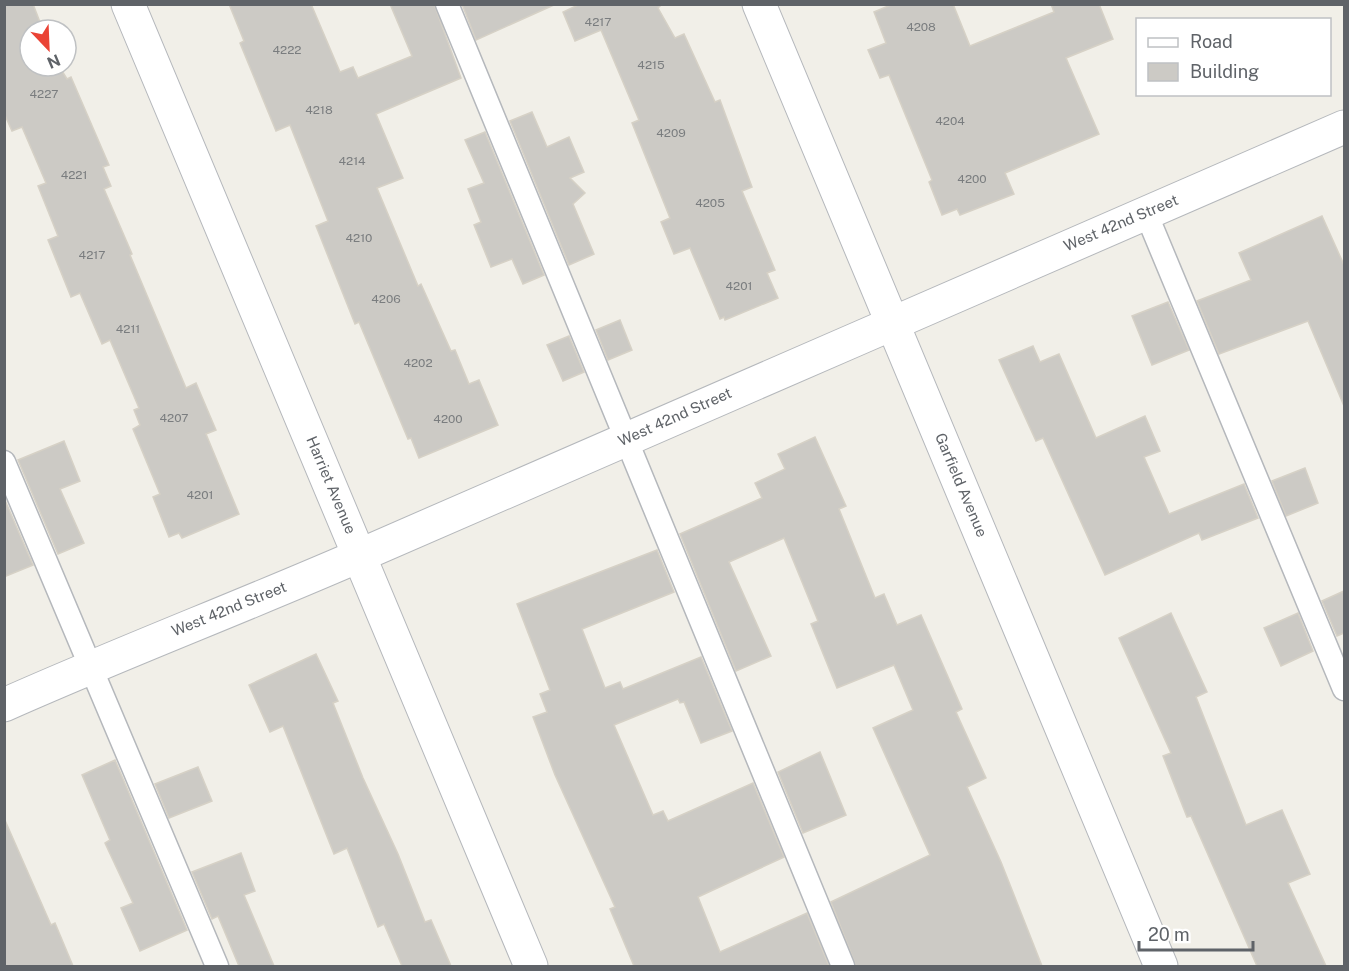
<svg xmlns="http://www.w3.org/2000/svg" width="1349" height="971" font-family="'Public Sans',sans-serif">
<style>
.building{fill:#cccac5;stroke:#d6d1c6;stroke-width:1.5}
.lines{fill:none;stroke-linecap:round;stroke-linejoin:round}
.service-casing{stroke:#b5b8bc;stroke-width:25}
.minor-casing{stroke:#b5b8bc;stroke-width:35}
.tertiary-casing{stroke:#b5b8bc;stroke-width:35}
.service{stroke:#fff;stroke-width:22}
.minor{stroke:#fff;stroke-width:33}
.tertiary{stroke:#fff;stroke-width:33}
.labels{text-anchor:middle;stroke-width:6;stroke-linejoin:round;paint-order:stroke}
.number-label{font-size:12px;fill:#7a7d7f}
.street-label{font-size:15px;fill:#5f6368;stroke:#fff}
</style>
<rect width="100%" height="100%" fill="#f1efe8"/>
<g class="building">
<path d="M4,4H33L43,30H30V66H59L67,79L71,77L109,165L103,167L111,186L104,189L132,254L130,255L186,388L196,383L216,430L206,434L239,514L182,538L179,533L169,537L153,497L160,494L133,429L140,425L134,410L139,408L110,340L102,344L80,293L71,297L48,240L58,236L38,186L46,183L22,127L12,131L4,113Z"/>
<path d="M229,4H311L340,72L353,67L358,78L412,56L390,4H434L461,78L376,114L403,178L377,188L418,286L421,284L451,351L455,350L469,384L479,380L498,425L419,458L411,438L408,439L359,322L355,324L316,226L328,221L290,125L276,131L240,43L244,41Z"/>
<path d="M462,4H556L476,40Z"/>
<path d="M580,4H662L658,8L675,38L684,34L715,102L720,100L752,187L742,191L775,270L767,273L778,298L725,320L724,317L720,319L690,248L674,254L661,222L670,218L632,123L639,120L601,30L575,41L563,12Z"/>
<path d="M893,4H953L970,46L1054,12L1051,4H1099L1113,39L1066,58L1099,134L1005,173L1014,194L960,215L957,209L942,215L929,182L932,180L889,75L880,78L868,50L886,43L874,12Z"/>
<path d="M532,112L547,147L569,137L584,172L570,178L585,193L573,204L594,254L569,265L510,121Z"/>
<path d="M485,132L544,275L523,284L512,259L491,267L474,225L481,222L468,189L484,183L465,140Z"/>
<path d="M1322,216L1344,265V406L1308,321L1219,354L1197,301L1251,280L1239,253Z"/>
<path d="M1168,302L1189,350L1152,365L1132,316Z"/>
<path d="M620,320L632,350L608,360L596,330Z"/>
<path d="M569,336L584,372L563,381L547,345Z"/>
<path d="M1033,346L1040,362L1059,354L1096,438L1145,416L1160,451L1144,457L1169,514L1244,484L1258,518L1202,540L1199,533L1105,575L1043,438L1036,441L999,360Z"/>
<path d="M815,437L846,506L839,509L875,598L884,594L897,625L921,615L962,709L956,712L986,778L967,787L1001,862L1042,966H856L831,902L930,855L873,728L913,710L894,665L837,688L811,624L818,621L784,538L729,562L771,656L736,671L680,534L762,498L755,483L785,469L778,454Z"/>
<path d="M64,441L80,481L60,489L84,543L58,554L18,460Z"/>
<path d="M1305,468L1318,503L1286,516L1272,481Z"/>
<path d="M4,498L33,565L4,577Z"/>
<path d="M657,550L674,592L582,629L605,688L620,682L623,689L701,657L732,731L701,743L684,702L680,703L678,699L614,725L653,815L663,811L668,821L753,783L784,857L698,897L720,952L807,913L829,966H634L610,909L615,907L555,775L533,717L547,712L540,694L550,690L517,604Z"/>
<path d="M1344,591V633L1337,636L1322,601Z"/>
<path d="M1171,613L1207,692L1196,697L1246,825L1282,810L1310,874L1288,883L1326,966H1257L1191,816L1187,817L1163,756L1171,753L1119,638Z"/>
<path d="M1298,613L1313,651L1281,666L1264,628Z"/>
<path d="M316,654L338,701L333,703L363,778L398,854L425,922L431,920L451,966H402L384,924L378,927L347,848L334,854L283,726L270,732L249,685Z"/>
<path d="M820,752L846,815L803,833L778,772Z"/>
<path d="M115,760L187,930L140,951L121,908L133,903L105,843L110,840L82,775Z"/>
<path d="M198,767L212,801L169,818L155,784Z"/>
<path d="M4,818L51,925L55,923L73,966H4Z"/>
<path d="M241,853L255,891L244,895L274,966H239L218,916L212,919L192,872Z"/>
</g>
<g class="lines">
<g class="service-casing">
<g id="service">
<path d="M447,4L843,966"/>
<path d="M1146,213L1344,689"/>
<path d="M4,462L217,966"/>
</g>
</g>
<g class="minor-casing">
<g id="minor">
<path d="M128,4L531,966"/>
<path d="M759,4L1161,966"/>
</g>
</g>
<g class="tertiary-casing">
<path id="tertiary" d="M4,705C123,652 244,606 363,554C690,412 1017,269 1344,127"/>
</g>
<use href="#service" class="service"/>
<use href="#minor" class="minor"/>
<use href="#tertiary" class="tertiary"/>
</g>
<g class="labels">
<g class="number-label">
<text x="598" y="26">4217</text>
<text x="921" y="31">4208</text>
<text x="287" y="54">4222</text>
<text x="651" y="69">4215</text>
<text x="44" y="98">4227</text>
<text x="319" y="114">4218</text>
<text x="950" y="125">4204</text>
<text x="671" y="137">4209</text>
<text x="352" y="165">4214</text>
<text x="74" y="179">4221</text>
<text x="972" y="183">4200</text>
<text x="710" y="207">4205</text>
<text x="359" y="242">4210</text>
<text x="92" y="259">4217</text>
<text x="739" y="290">4201</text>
<text x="386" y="303">4206</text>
<text x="128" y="333">4211</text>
<text x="418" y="367">4202</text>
<text x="174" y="422">4207</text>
<text x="448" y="423">4200</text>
<text x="200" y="499">4201</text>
</g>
<g class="street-label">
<text transform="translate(1121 223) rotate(-23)" y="5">West 42nd Street</text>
<text transform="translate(675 417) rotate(-24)" y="5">West 42nd Street</text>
<text transform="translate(331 485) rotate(67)" y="5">Harriet Avenue</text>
<text transform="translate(961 485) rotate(67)" y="5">Garfield Avenue</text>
<text transform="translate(229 609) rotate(-22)" y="5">West 42nd Street</text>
</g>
</g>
<rect width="1349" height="971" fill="none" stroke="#5f6368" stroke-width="12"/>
<rect x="1136" y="18" width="195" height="78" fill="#ffffff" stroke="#bfc1c3" stroke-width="1.5"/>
<rect x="1148" y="38" width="30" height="9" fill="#ffffff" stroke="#bfc1c3" stroke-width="1.5"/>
<text x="1190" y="48" font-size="18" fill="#5f6368">Road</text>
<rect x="1148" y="63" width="30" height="18" fill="#cccac5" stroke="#bfc1c3" stroke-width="1.5"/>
<text x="1190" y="78" font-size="18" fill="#5f6368">Building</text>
<g transform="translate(48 48) rotate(157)"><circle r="28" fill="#ffffff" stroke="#bfc1c3" stroke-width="1.5"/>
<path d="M0-4.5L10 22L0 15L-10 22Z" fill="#ea4335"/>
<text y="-9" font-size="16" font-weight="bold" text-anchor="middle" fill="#5f6368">N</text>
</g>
<path d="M1139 941v9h114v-9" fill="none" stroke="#5f6368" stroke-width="3"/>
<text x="1148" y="941" font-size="18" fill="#5f6368" stroke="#ffffff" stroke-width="4.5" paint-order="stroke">20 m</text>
</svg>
